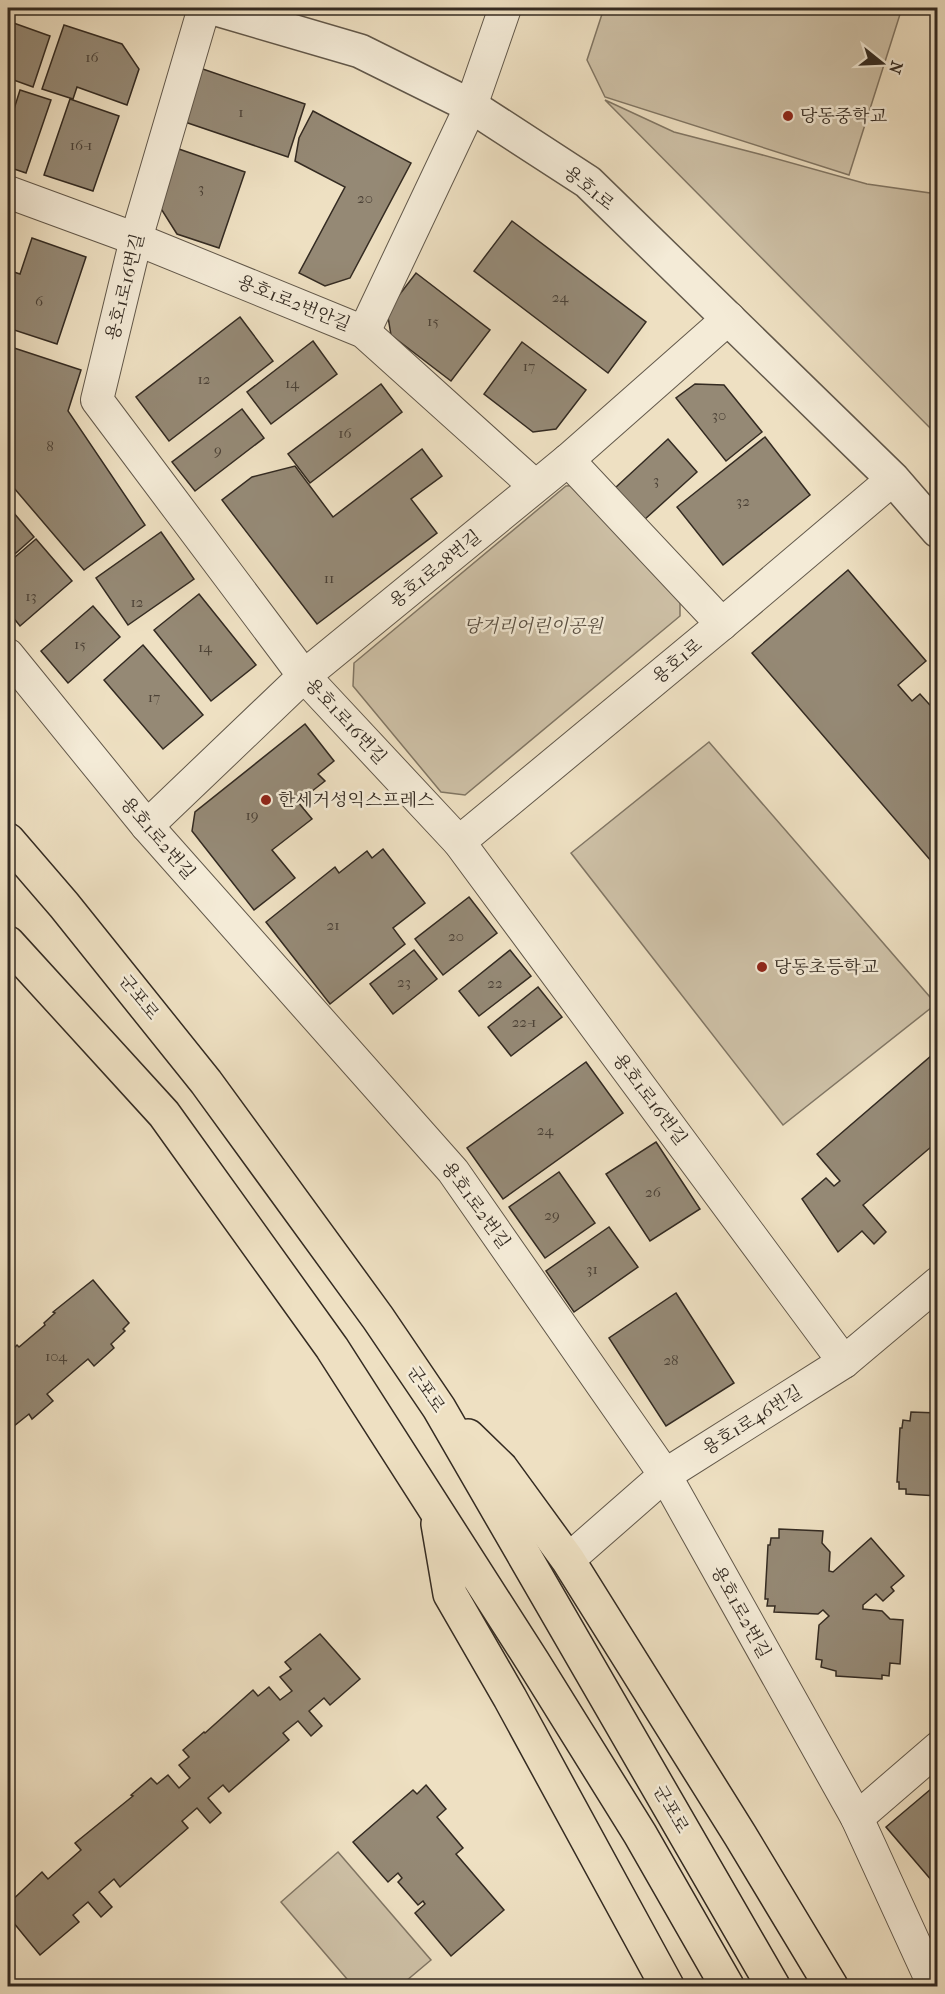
<svg xmlns="http://www.w3.org/2000/svg" width="945" height="1994" font-family="'IM FELL French Canon','Noto Serif KR',serif">
<style>
.green{fill:#cec1a7;stroke:#817664;stroke-width:1.5}
.building{fill:#958975;stroke:#342b22;stroke-width:1.5}
.lines{fill:none;stroke-linecap:round;stroke-linejoin:round}
.minor-casing{stroke:#62584a;stroke-width:34}
.tertiary-casing{stroke:#62584a;stroke-width:36}
.primary-casing{stroke:#342b22;stroke-width:36}
.minor{stroke:#f4ebd7;stroke-width:32}
.tertiary{stroke:#f4ebd7;stroke-width:33}
.primary{stroke:#eee0c2;stroke-width:33}
.poi-dot{fill:#8f2418;stroke:#f4ebd7;stroke-width:2}
.labels{text-anchor:middle;stroke-width:5;stroke-linejoin:round;paint-order:stroke}
.number-label{font-size:15px;fill:#4c4237}
.poi-label{font-size:18px;fill:#342b22;stroke:#f4ebd7;text-anchor:start}
.street-label{font-size:18px;fill:#342b22;stroke:#f4ebd7}
.park-label{font-size:18px;font-style:italic;fill:#5a5043;stroke:#f4ebd7}
</style>
<rect width="100%" height="100%" fill="#eee0c2"/>
<filter id="stains"><feTurbulence type="fractalNoise" baseFrequency=".00333" numOctaves="4"/><feColorMatrix values="0 0 0 0 .2 0 0 0 0 .09 0 0 0 0 .02 0 0 0 .5 -.17"/></filter>
<radialGradient id="worn" r=".72"><stop offset=".6" stop-color="#630" stop-opacity="0"/><stop offset="1" stop-color="#630" stop-opacity=".3"/></radialGradient>
<g class="green">
<path d="M604,8H902L849,175L605,97L587,60Z"/>
<path d="M605,100L674,132L759,154L867,184L937,194V435Z"/>
<path d="M582,485L680,599V616L465,795L441,792L353,686L354,663L566,486Z"/>
<path d="M709,742L936,1004L783,1125L571,853Z"/>
<path d="M338,1852L431,1960L400,1986H353L281,1902Z"/>
</g>
<g class="building">
<path d="M8,21L50,36L33,87L8,78Z"/>
<path d="M64,25L122,44L139,69L127,105L77,87L73,99L42,89Z"/>
<path d="M194,66L305,104L288,157L176,119Z"/>
<path d="M20,90L51,100L26,173L8,167V128Z"/>
<path d="M70,99L119,116L93,191L44,175Z"/>
<path d="M313,111L411,163L350,278L325,286L299,273L345,187L295,161L299,138Z"/>
<path d="M176,148L245,172L219,248L177,234L158,204Z"/>
<path d="M512,221L646,322L608,373L474,271Z"/>
<path d="M32,238L86,257L57,344L8,328V270L20,274Z"/>
<path d="M416,273L490,330L451,381L391,335L387,311Z"/>
<path d="M240,317L273,361L169,441L136,397Z"/>
<path d="M313,341L337,374L271,424L247,392Z"/>
<path d="M522,342L586,390L556,429L533,432L484,394Z"/>
<path d="M8,346L81,370L68,411L145,525L84,570L8,481Z"/>
<path d="M381,384L402,412L310,483L288,454Z"/>
<path d="M695,384L724,385L762,432L726,461L676,398Z"/>
<path d="M242,409L264,438L195,491L172,462Z"/>
<path d="M765,437L810,495L723,565L677,507Z"/>
<path d="M668,439L697,472L644,520L615,488Z"/>
<path d="M422,449L442,476L411,499L437,533L317,624L222,500L252,477L295,466L333,517Z"/>
<path d="M8,506L34,537L8,560Z"/>
<path d="M161,532L194,579L128,625L96,578Z"/>
<path d="M36,539L72,581L20,626L8,611V563Z"/>
<path d="M848,570L926,661L898,685L912,701L920,694L938,714V869L752,653Z"/>
<path d="M199,594L256,665L211,701L154,630Z"/>
<path d="M93,606L120,637L68,683L41,651Z"/>
<path d="M143,645L203,715L163,749L104,680Z"/>
<path d="M305,724L334,761L318,774L325,781L298,802L312,819L272,850L295,878L254,910L192,831L195,812Z"/>
<path d="M383,849L425,903L393,928L405,944L330,1004L266,922L335,867L339,873L367,851L372,858Z"/>
<path d="M469,897L497,933L443,975L415,939Z"/>
<path d="M414,950L437,979L393,1014L370,984Z"/>
<path d="M510,950L531,976L479,1016L459,991Z"/>
<path d="M538,987L562,1017L511,1056L488,1027Z"/>
<path d="M938,1050V1141L863,1205L886,1232L874,1244L862,1231L838,1252L802,1199L826,1178L834,1186L840,1181L817,1154Z"/>
<path d="M586,1062L623,1113L503,1199L467,1148Z"/>
<path d="M656,1142L700,1209L650,1241L606,1174Z"/>
<path d="M559,1172L595,1223L545,1258L509,1207Z"/>
<path d="M609,1227L638,1267L574,1312L546,1271Z"/>
<path d="M93,1280L129,1323L123,1329L125,1331L111,1344L114,1348L94,1366L88,1359L47,1394L53,1401L32,1419L29,1414L14,1426L12,1424L8,1428V1354L17,1345L19,1347L45,1325L44,1323L55,1313L53,1312Z"/>
<path d="M676,1293L734,1383L666,1426L609,1338Z"/>
<path d="M911,1412L938,1413V1496L906,1494V1489H899V1482H897L900,1428H902L903,1420L910,1421Z"/>
<path d="M779,1529L823,1531L822,1543L830,1552L829,1571L833,1572L871,1538L904,1576L891,1587L894,1591L883,1601L876,1594L863,1605V1609L882,1611L890,1619L903,1620L900,1664L890,1663L889,1676L882,1675V1679L836,1676V1671L821,1667L822,1660L816,1659L819,1625L829,1616L823,1610L818,1614L774,1612L775,1606H767L768,1599H765L768,1545H770L771,1538H779Z"/>
<path d="M320,1634L360,1679L330,1705L324,1698L309,1711L322,1726L311,1736L298,1721L283,1733L289,1740L229,1792L223,1785L208,1798L221,1813L210,1823L197,1808L182,1821L188,1828L120,1887L114,1879L99,1892L112,1907L101,1917L88,1902L73,1915L79,1922L40,1955L8,1916V1904L42,1872L48,1879L81,1850L75,1843L133,1796L131,1795L151,1778L157,1784L168,1775L179,1788L190,1778L179,1765L189,1757L183,1750L204,1732L205,1733L253,1690L258,1696L269,1687L280,1700L292,1691L280,1677L291,1669L285,1662Z"/>
<path d="M938,1783V1888L886,1827Z"/>
<path d="M426,1785L446,1809L437,1817L463,1848L456,1854L504,1910L451,1956L415,1913L425,1904L423,1901L418,1905L398,1882L402,1878L398,1873L388,1882L353,1842L413,1790L417,1794Z"/>
</g>
<g class="lines">
<g class="minor-casing">
<g id="minor">
<path d="M204,8L136,239L97,400L304,676L459,842L844,1362"/>
<path d="M8,192L136,239L364,332L535,486"/>
<path d="M364,332L471,106L505,8"/>
<path d="M568,460L722,624"/>
<path d="M8,655L147,826L453,1171L665,1475L857,1818L934,1986"/>
<path d="M147,826L304,676L568,460L729,318"/>
<path d="M459,842L722,624L893,479"/>
<path d="M568,1560L665,1475L844,1362L938,1283"/>
<path d="M857,1818L938,1748"/>
</g>
</g>
<g class="tertiary-casing">
<path id="tertiary" d="M213,8L360,51L471,106L588,182L893,479L938,531"/>
</g>
<g class="primary-casing">
<g id="primary">
<path d="M8,840L64,905L206,1082L378,1318L439,1408L773,1986"/>
<path d="M8,943L164,1114L332,1348L533,1662L640,1834L727,1986"/>
<path d="M468,1436L501,1468L568,1560L740,1835L831,1986"/>
<path d="M438,1524L450,1594L510,1698L667,1986"/>
</g>
</g>
<use href="#minor" class="minor"/>
<use href="#tertiary" class="tertiary"/>
<use href="#primary" class="primary"/>
</g>
<g class="poi-dot">
<circle cx="788" cy="116" r="6"/>
<circle cx="266" cy="800" r="6"/>
<circle cx="762" cy="967" r="6"/>
</g>
<g class="labels">
<g class="number-label">
<text x="92" y="62">16</text>
<text x="241" y="117">1</text>
<text x="81" y="150">16-1</text>
<text x="201" y="193">3</text>
<text x="365" y="203">20</text>
<text x="560" y="302">24</text>
<text x="39" y="306">6</text>
<text x="433" y="326">15</text>
<text x="529" y="371">17</text>
<text x="204" y="384">12</text>
<text x="292" y="388">14</text>
<text x="719" y="420">30</text>
<text x="345" y="438">16</text>
<text x="50" y="451">8</text>
<text x="218" y="455">9</text>
<text x="656" y="485">3</text>
<text x="743" y="506">32</text>
<text x="329" y="583">11</text>
<text x="31" y="601">13</text>
<text x="137" y="607">12</text>
<text x="80" y="649">15</text>
<text x="205" y="652">14</text>
<text x="154" y="702">17</text>
<text x="252" y="820">19</text>
<text x="333" y="930">21</text>
<text x="456" y="941">20</text>
<text x="404" y="987">23</text>
<text x="495" y="988">22</text>
<text x="524" y="1027">22-1</text>
<text x="545" y="1135">24</text>
<text x="653" y="1197">26</text>
<text x="552" y="1220">29</text>
<text x="592" y="1274">31</text>
<text x="56" y="1361">104</text>
<text x="671" y="1365">28</text>
</g>
<g class="poi-label">
<text x="800" y="122">당동중학교</text>
<text x="278" y="806">한세거성익스프레스</text>
<text x="774" y="973">당동초등학교</text>
</g>
<g class="street-label">
<text transform="translate(589 188) rotate(39)" y="6">용호1로</text>
<text transform="translate(125 287) rotate(-76)" y="6">용호1로16번길</text>
<text transform="translate(294 303) rotate(22)" y="6">용호1로2번안길</text>
<text transform="translate(435 569) rotate(-39)" y="6">용호1로28번길</text>
<text transform="translate(677 661) rotate(-40)" y="6">용호1로</text>
<text transform="translate(346 721) rotate(47)" y="6">용호1로16번길</text>
<text transform="translate(158 838) rotate(49)" y="6">용호1로2번길</text>
<text transform="translate(139 997) rotate(51)" y="6">군포로</text>
<text transform="translate(650 1099) rotate(53)" y="6">용호1로16번길</text>
<text transform="translate(476 1205) rotate(54)" y="6">용호1로2번길</text>
<text transform="translate(426 1389) rotate(56)" y="6">군포로</text>
<text transform="translate(752 1420) rotate(-32)" y="6">용호1로46번길</text>
<text transform="translate(741 1612) rotate(61)" y="6">용호1로2번길</text>
<text transform="translate(671 1809) rotate(60)" y="6">군포로</text>
</g>
<g class="park-label">
<text x="533" y="632">당거리어린이공원</text>
</g>
</g>
<rect width="945" height="1994" fill="none" stroke="#eee0c2" stroke-width="30"/>
<rect x="9" y="9" width="927" height="1976" fill="none" stroke="#342b22" stroke-width="3"/>
<rect x="15" y="15" width="915" height="1964" fill="none" stroke="#342b22" stroke-width="1.5"/>
<g transform="translate(882 63) rotate(108)" stroke="#f4ebd7" stroke-width="4.5" paint-order="stroke">
<path d="M0-4.5L10 22L0 15L-10 22Z" fill="#342b22"/>
<text y="-9" font-size="16" font-weight="bold" text-anchor="middle" fill="#342b22">N</text>
</g>
<rect width="100%" height="100%" filter="url(#stains)"/>
<rect width="100%" height="100%" fill="url(#worn)"/>
</svg>
